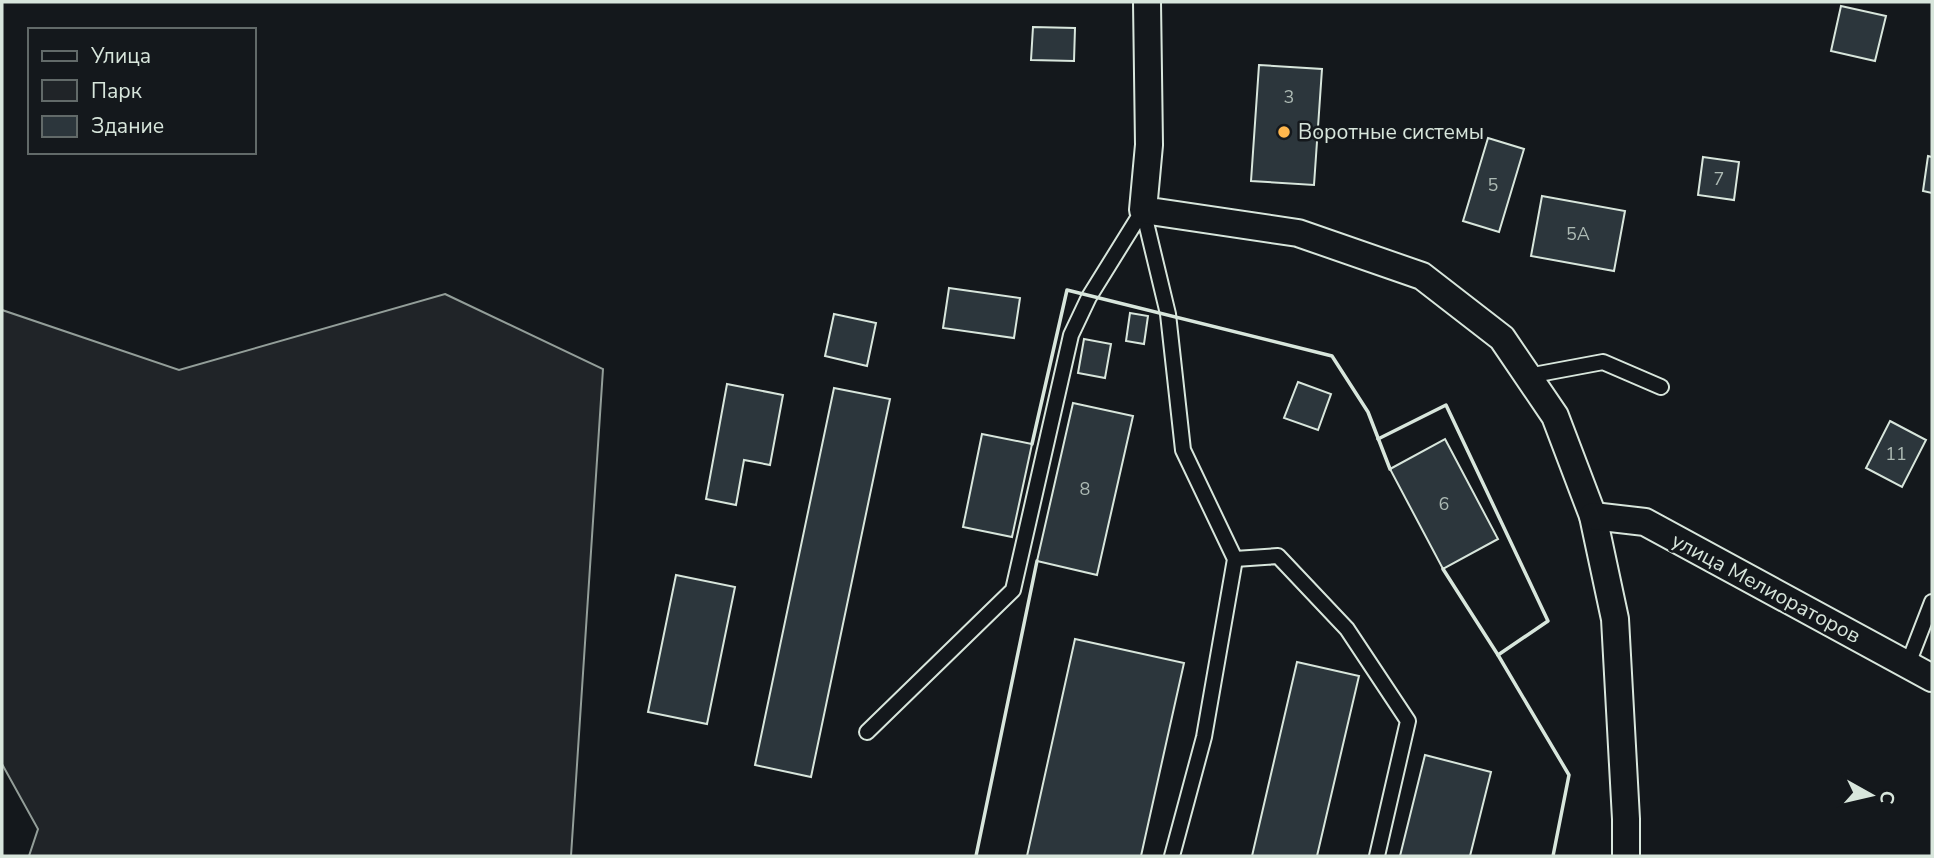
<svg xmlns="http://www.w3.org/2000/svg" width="1934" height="858" font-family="'Nunito Sans',sans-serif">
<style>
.green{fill:#202428;stroke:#939e99;stroke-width:2}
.building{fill:#2c363c;stroke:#d8e6dc;stroke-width:2}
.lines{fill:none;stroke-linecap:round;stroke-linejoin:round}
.lane-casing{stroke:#d8e6dc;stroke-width:18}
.street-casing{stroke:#d8e6dc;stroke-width:30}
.lane{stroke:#14181c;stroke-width:14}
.street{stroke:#14181c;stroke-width:26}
.wall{stroke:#d8e6dc;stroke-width:3.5}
.poi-dot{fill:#ffb74d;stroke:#14181c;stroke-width:2.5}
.labels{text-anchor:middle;stroke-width:5;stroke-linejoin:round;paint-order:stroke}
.number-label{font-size:18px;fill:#adbab4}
.poi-label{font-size:21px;fill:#d8e6dc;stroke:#14181c;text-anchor:start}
.street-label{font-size:21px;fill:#d8e6dc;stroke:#14181c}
</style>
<rect width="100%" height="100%" fill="#14181c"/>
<path class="green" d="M445,294L603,369L571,856H29L38,829L2,764V310L179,370Z"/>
<g class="building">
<path d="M1841,6L1886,16L1875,61L1831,51Z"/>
<path d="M1033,27L1075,28L1074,61L1031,60Z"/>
<path d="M1259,65L1322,69L1314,185L1251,181Z"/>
<path d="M1488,138L1524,149L1499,232L1463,221Z"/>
<path d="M1928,156L1932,157V193L1923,191Z"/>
<path d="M1703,157L1739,162L1734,200L1698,195Z"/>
<path d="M1542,196L1625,211L1614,271L1531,256Z"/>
<path d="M949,288L1020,298L1014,338L943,328Z"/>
<path d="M1130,313L1148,316L1144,344L1126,341Z"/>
<path d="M834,314L876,323L867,366L825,356Z"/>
<path d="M1084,339L1111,344L1105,378L1078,373Z"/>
<path d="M1298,382L1331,394L1318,430L1284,418Z"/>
<path d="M727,384L783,395L770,465L744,460L736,505L706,499Z"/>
<path d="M834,388L890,399L811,777L755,765Z"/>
<path d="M1073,403L1133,416L1097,575L1037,561Z"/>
<path d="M1890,421L1926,440L1902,487L1866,468Z"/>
<path d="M982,434L1032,444L1012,537L963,527Z"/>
<path d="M1445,439L1498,539L1443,569L1390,469Z"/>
<path d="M676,575L735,587L707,724L648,712Z"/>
<path d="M1075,639L1184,663L1141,856H1027Z"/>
<path d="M1297,662L1359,676L1317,856H1252Z"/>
<path d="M1425,755L1491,772L1470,856H1400Z"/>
</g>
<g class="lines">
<g class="lane-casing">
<g id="lane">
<path d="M1528,376L1603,362L1661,387"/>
<path d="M1235,559L1278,556L1347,629L1408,721L1377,856"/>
<path d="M1908,664L1932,602"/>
<path d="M867,732L1013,590L1071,335L1089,297L1143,210L1168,314L1183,450L1235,559L1204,737L1172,856"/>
</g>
</g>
<g class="street-casing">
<g id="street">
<path d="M1147,2L1149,145L1143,210L1298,233L1422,276L1502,338L1555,416L1593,516L1615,619L1626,819V856"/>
<path d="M1593,516L1645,522L1932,678"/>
</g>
</g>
<use href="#lane" class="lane"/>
<use href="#street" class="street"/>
<g class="wall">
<path d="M1378,439L1446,405L1548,621L1498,655"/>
<path d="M1032,444L1067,290L1332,356L1368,412L1390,469"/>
<path d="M1443,569L1498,655L1569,775L1553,856"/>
<path d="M976,856L1037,561"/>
</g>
</g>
<circle class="poi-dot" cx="1284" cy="132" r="7"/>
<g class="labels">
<g class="number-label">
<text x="1289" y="103">3</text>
<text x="1719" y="185">7</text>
<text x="1493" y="191">5</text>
<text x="1578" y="240">5А</text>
<text x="1896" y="460">11</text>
<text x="1085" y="495">8</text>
<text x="1444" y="510">6</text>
</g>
<g class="poi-label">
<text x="1298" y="139">Воротные системы</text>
</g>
<g class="street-label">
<text transform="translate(1766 588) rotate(28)" y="7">улица Мелиораторов</text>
</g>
</g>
<rect width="1934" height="858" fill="none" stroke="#d8e6dc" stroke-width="7"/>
<rect x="28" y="28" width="228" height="126" fill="#14181c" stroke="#626a69" stroke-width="2"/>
<rect x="42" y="51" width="35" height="10" fill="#14181c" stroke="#626a69" stroke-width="2"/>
<text x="91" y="63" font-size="21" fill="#d8e6dc">Улица</text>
<rect x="42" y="80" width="35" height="21" fill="#202428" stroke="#626a69" stroke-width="2"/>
<text x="91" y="98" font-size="21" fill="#d8e6dc">Парк</text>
<rect x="42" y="116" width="35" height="21" fill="#2c363c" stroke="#626a69" stroke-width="2"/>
<text x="91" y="133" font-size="21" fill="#d8e6dc">Здание</text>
<g transform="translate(1871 795) rotate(98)" stroke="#14181c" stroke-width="5" paint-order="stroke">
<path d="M0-5L12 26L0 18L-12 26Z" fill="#d8e6dc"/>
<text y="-10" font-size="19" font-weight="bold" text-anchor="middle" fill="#d8e6dc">С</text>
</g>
</svg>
